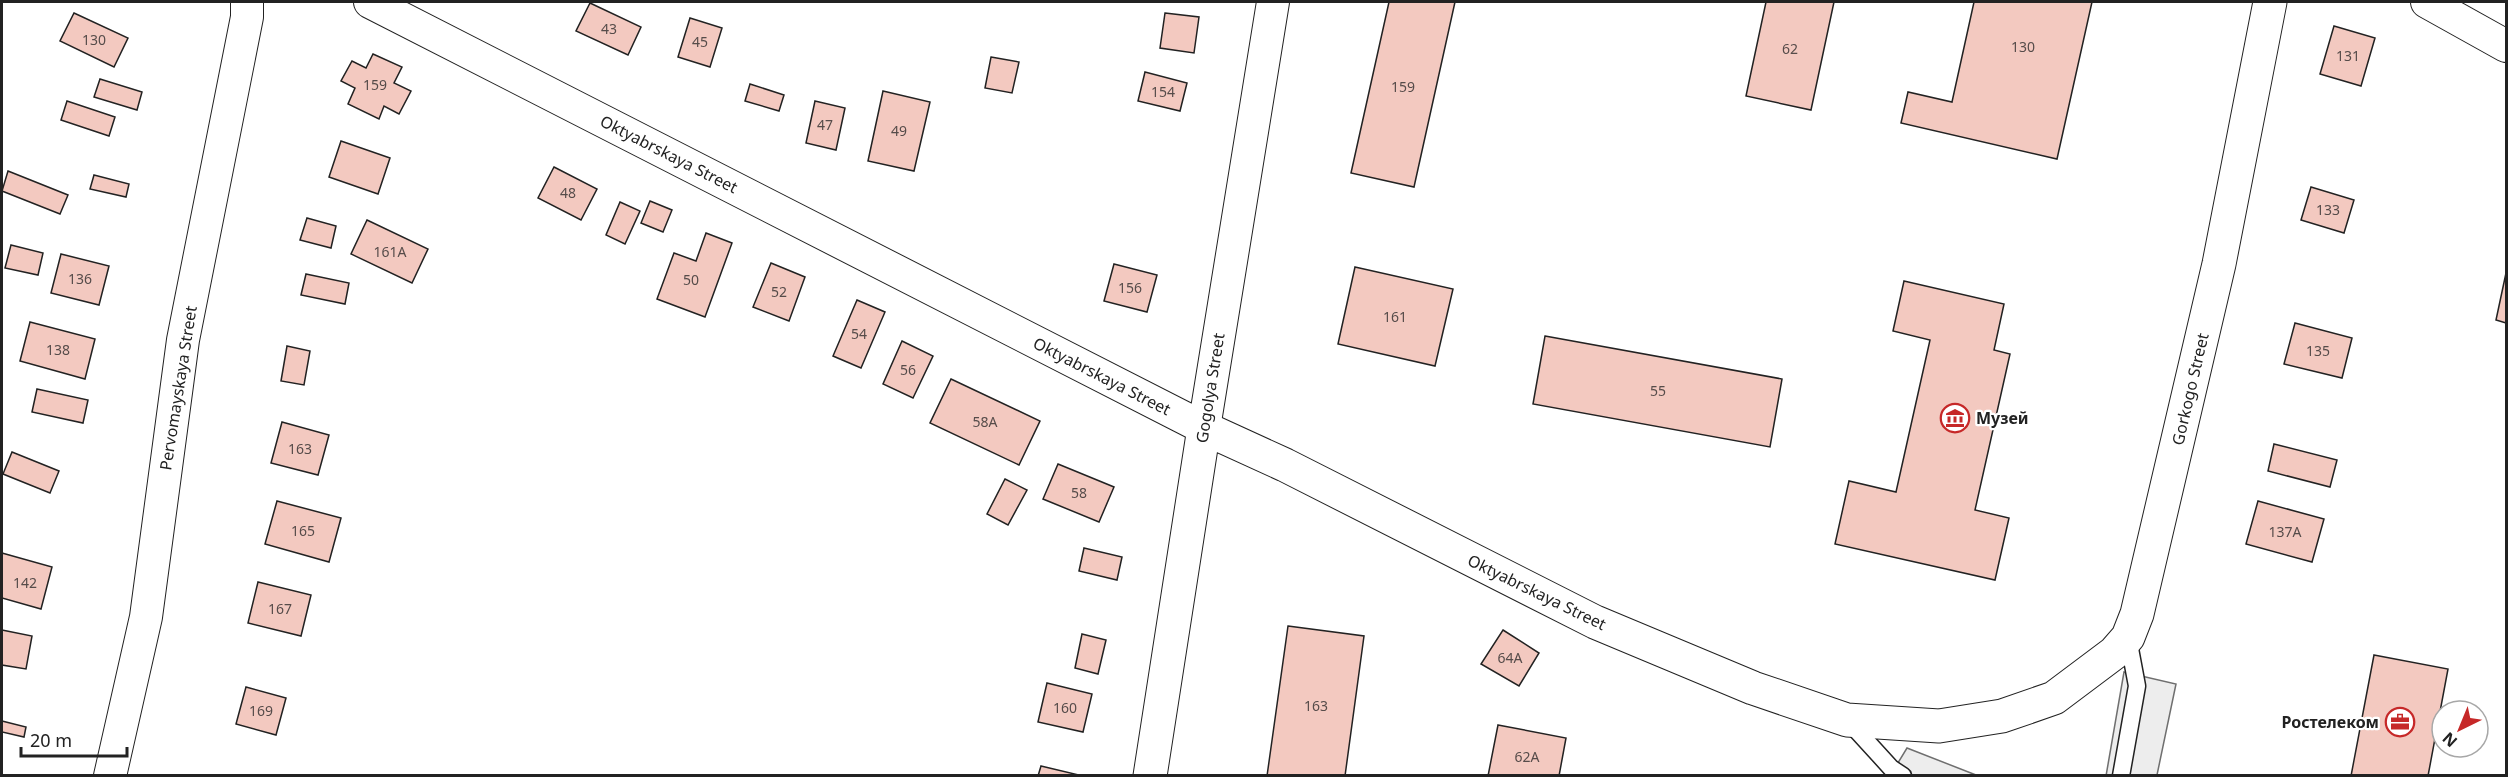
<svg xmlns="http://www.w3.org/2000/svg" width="2508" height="777" font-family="'Noto Sans',sans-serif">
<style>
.parking{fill:#ededed;stroke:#6f6f6f;stroke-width:1.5}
.building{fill:#f3c9c0;stroke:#222;stroke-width:1.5}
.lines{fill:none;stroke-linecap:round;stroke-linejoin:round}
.service-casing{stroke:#222;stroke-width:19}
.minor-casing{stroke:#222;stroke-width:34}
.tertiary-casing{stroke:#222;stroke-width:35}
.service{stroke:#fff;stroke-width:16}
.minor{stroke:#fff;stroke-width:32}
.tertiary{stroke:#fff;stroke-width:33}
.labels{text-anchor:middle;stroke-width:4.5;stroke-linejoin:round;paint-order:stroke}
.number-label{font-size:14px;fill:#564c4a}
.street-label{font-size:16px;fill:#222;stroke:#fff}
.poi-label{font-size:16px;font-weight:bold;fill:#222;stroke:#fff;text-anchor:start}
</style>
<rect width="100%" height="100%" fill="#fff"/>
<g class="parking">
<path d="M2124,672L2176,684L2157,775L2106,776Z"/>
<path d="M1907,748L1976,775L1890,776Z"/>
</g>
<g class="building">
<path d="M1389,2H1455L1414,187L1351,173Z"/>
<path d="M1766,2H1834L1811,110L1746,96Z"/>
<path d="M1974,2H2092L2057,159L1901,123L1908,92L1952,102Z"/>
<path d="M590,3L641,27L628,55L576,31Z"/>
<path d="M74,13L128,38L114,67L60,41Z"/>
<path d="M1165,13L1199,17L1194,53L1160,48Z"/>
<path d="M690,18L722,28L710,67L678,57Z"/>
<path d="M2334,26L2375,38L2361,86L2320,74Z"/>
<path d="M373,54L402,67L394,83L411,91L399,114L384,106L379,119L348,104L355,88L341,81L352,61L366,68Z"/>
<path d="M991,57L1019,62L1012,93L985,88Z"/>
<path d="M1145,72L1187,83L1180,111L1138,101Z"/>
<path d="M100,79L142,92L137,110L94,97Z"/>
<path d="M750,84L784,95L779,111L745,101Z"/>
<path d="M883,91L930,102L914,171L868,161Z"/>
<path d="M67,101L115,117L109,136L61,120Z"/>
<path d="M815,101L845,108L836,150L806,143Z"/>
<path d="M341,141L390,158L378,194L329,177Z"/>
<path d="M554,167L597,189L581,220L538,198Z"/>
<path d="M8,171L68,195L60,214L2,191Z"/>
<path d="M94,175L129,184L126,197L90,189Z"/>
<path d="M2311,187L2354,200L2344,233L2301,220Z"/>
<path d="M650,201L672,210L663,232L641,223Z"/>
<path d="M620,202L640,211L625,244L606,235Z"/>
<path d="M307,218L336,226L331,248L300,240Z"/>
<path d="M367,220L428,249L412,283L351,254Z"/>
<path d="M706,233L732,243L705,317L657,299L674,253L696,261Z"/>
<path d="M11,245L43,253L38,275L5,268Z"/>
<path d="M61,254L109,266L99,305L51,293Z"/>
<path d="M771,263L805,277L789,321L753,307Z"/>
<path d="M1114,264L1157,275L1147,312L1104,301Z"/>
<path d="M1355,267L1453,289L1435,366L1338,344Z"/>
<path d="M2506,273V323L2496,320Z"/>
<path d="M306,274L349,283L345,304L301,295Z"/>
<path d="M1904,281L2004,304L1994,350L2010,354L1975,510L2009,518L1995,580L1835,544L1849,481L1896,492L1930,340L1893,331Z"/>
<path d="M857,300L885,312L861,368L833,356Z"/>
<path d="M30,322L95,339L85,379L20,361Z"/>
<path d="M2295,323L2352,338L2342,378L2284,364Z"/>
<path d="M1545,336L1782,379L1770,447L1533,404Z"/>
<path d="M902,341L933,356L913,398L883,384Z"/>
<path d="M287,346L310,351L304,385L281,381Z"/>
<path d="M951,379L1040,421L1019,465L930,423Z"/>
<path d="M37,389L88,400L83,423L32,412Z"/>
<path d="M282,422L329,435L318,475L271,463Z"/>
<path d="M2274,444L2337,460L2330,487L2268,471Z"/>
<path d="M12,452L59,471L50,493L3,474Z"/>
<path d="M1058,464L1114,487L1099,522L1043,499Z"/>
<path d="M1005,479L1027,490L1008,525L987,514Z"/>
<path d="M277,501L341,518L329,562L265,544Z"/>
<path d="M2258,501L2324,519L2312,562L2246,544Z"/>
<path d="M1084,548L1122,557L1117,580L1079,571Z"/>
<path d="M2,553L52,567L41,609L2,598Z"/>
<path d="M258,582L311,595L301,636L248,623Z"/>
<path d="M1288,626L1364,636L1345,776H1267Z"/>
<path d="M2,630L32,636L26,669L2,665Z"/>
<path d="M1503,630L1539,653L1519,686L1481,664Z"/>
<path d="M1082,634L1106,640L1098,674L1075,668Z"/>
<path d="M2374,655L2448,669L2428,776H2351Z"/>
<path d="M1047,683L1092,694L1083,732L1038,722Z"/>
<path d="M246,687L286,698L276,735L236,724Z"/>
<path d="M2,721L26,727L24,737L2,732Z"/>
<path d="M1498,725L1566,738L1559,776H1488Z"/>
<path d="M1041,766L1079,775V776H1038Z"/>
</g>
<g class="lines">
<g class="service-casing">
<g id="service">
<path d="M1850,723L1891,768L1903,776"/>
<path d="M2121,776L2137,686L2128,638"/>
</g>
</g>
<g class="minor-casing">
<g id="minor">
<path d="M370,2L1204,428L1273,2"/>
<path d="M2427,2L2506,46"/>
<path d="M110,776L146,617L183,340L247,17V2"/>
</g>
</g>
<g class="tertiary-casing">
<path id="tertiary" d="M1150,776L1204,428L1285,465L1595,622L1753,688L1847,720L1939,726L2002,716L2054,698L2114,653L2128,637L2137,614L2219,264L2270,2"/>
</g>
<use href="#service" class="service"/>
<use href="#minor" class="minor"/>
<use href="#tertiary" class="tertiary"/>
</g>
<defs>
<g id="museum-ring" transform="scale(1.5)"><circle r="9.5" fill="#fff" stroke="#c62828" stroke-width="1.5"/><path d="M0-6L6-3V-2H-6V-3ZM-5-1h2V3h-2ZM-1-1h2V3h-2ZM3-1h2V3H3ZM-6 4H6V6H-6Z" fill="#c62828"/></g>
<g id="office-ring" transform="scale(1.5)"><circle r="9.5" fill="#fff" stroke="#c62828" stroke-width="1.5"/><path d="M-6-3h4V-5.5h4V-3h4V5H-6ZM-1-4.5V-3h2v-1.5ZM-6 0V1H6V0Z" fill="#c62828"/></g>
</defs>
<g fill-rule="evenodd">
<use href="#museum-ring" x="1955" y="418"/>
<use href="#office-ring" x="2400" y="722"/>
</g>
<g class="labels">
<g class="number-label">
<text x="609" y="34">43</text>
<text x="94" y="45">130</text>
<text x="700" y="47">45</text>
<text x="2023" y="52">130</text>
<text x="1790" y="54">62</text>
<text x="2348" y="61">131</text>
<text x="375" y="90">159</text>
<text x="1403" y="92">159</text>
<text x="1163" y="97">154</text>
<text x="825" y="130">47</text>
<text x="899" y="136">49</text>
<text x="568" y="198">48</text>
<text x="2328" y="215">133</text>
<text x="390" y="257">161А</text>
<text x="80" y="284">136</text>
<text x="691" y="285">50</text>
<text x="1130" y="293">156</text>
<text x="779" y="297">52</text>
<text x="1395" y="322">161</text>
<text x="859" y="339">54</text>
<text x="58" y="355">138</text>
<text x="2318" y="356">135</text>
<text x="908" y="375">56</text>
<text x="1658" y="396">55</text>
<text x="985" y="427">58А</text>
<text x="300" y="454">163</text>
<text x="1079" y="498">58</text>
<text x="303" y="536">165</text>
<text x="2285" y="537">137А</text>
<text x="25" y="588">142</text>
<text x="280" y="614">167</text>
<text x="1510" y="663">64А</text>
<text x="1316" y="711">163</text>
<text x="1065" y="713">160</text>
<text x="261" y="716">169</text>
<text x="1527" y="762">62А</text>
</g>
<g class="street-label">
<text transform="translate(669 154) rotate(27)" y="6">Oktyabrskaya Street</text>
<text transform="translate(1102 376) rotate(27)" y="6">Oktyabrskaya Street</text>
<text transform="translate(178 388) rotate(-81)" y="6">Pervomayskaya Street</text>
<text transform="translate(1210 388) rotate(-81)" y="6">Gogolya Street</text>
<text transform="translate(2190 389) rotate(-77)" y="6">Gorkogo Street</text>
<text transform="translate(1537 592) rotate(26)" y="6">Oktyabrskaya Street</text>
</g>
<g class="poi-label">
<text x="1976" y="424">Музей</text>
<text x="2379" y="728" text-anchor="end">Ростелеком</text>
</g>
</g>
<rect width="2508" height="777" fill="none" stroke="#222222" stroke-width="6"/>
<g transform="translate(2460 729) rotate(223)"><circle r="28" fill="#ffffff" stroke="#a7a7a7" stroke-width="1.5"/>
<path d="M0-4.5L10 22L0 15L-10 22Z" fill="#c62828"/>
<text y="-9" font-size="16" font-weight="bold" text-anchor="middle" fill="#222222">N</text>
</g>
<path d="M21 747v9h106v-9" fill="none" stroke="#222222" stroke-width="3"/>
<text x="30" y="747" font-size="18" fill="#222222" stroke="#ffffff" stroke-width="4.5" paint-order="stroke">20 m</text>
</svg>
